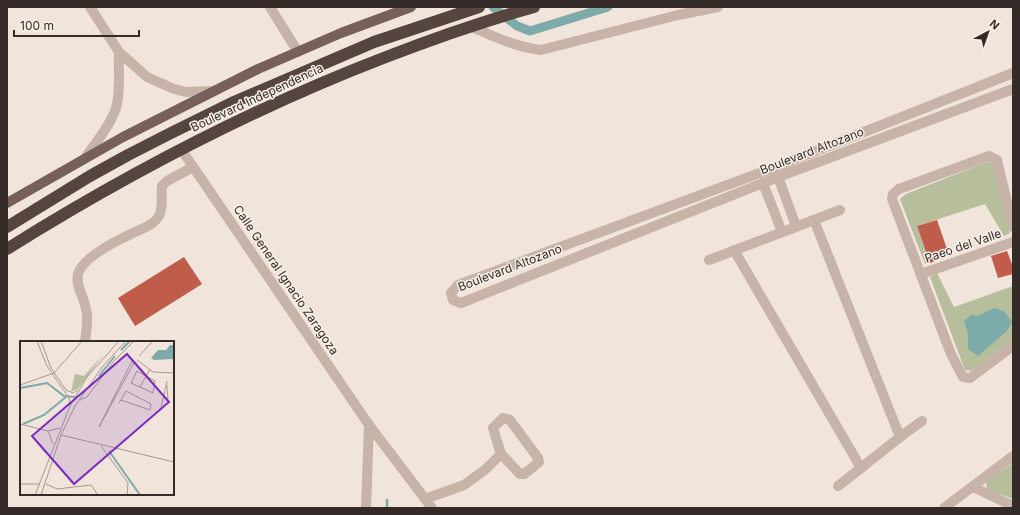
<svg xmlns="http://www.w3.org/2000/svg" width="1020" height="515" font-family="Inter,sans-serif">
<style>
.green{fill:#b6be9c}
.water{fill:#7caba9}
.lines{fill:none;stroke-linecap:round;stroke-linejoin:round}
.stream{stroke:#7caba9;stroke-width:2.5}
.canal{stroke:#7caba9;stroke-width:9}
.building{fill:#bf5c4a}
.minor{stroke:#c7b3a8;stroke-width:10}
.major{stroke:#766059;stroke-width:10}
.highway{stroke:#55443f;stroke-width:12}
.labels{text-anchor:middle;stroke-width:3;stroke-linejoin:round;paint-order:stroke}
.street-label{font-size:12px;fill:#342a28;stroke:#f8efe7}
.inset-river{fill:none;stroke:#7caba9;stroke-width:2}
.inset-road{fill:none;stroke:#a59a93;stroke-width:1}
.view{fill:#7b2cbf;fill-opacity:0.15;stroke:#7b2cbf;stroke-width:2}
.inset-edge{fill:none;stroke:#342a28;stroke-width:2}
</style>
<rect width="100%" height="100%" fill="#f0e4db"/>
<g class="green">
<path d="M987,162L995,163L1010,233L1004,236L985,204L917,226L930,263L925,264L900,199L906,194Z"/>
<path d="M937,273L954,307L1013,286V340L971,371L965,370L930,277Z"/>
<path d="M1013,463V499L987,489L986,482Z"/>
</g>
<path class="water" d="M995,308L1005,312L1012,322L1007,331L978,356L968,349V334L964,321L972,314L977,316Z"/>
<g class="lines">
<path class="stream" d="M387,508V500"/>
<path class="canal" d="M493,7L517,26L530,31L608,7"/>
</g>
<g class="building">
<path d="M937,220L949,255L930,263L917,226Z"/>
<path d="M1007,251L1013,267V274L998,278L991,256Z"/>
<path d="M184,257L202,284L135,326L118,298Z"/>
</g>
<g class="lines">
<g class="minor">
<path d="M90,7L119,52L147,77L174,89L186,92L213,91"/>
<path d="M270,7L298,52"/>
<path d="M472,27C495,37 516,47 541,50L678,15L718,7"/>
<path d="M1013,73L773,168L458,285L451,293L453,300L461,303L778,177L1013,89"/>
<path d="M181,149L369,425L432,508"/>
<path d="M85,158C96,142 110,126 116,108C121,91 118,70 119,52"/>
<path d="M778,177L796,226"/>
<path d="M763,183L782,232"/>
<path d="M814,220L840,210"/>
<path d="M1013,227L997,160L989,156L899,189L893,194L892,199L951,354L963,377L970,378L1013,346"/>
<path d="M709,260L814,220L900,437L861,468L734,250"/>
<path d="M921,274L1013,242"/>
<path d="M85,342C86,331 89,319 86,309C84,297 75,285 78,274C83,257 116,241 131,234C141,229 155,225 160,214C163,205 161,195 162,186L167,181L193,167"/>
<path d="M900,437L922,421"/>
<path d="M838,486L861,468"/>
<path d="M973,487L1013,506"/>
<path d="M425,499L464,485L486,469L501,454L520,474H524L539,462L538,458L510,420L503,418L493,428L501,454"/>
<path d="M366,508L369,425"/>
<path d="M944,508L1013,456"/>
</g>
<path class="major" d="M7,203L123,137L258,69L341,33L411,7"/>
<g class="highway">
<path d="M7,227L90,176L128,155L171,133L234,102L374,42L479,7"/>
<path d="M7,249C127,174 253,108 386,57C435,38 484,21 534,7"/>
</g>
</g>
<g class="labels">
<g class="street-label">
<text transform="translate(257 98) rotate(-25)" y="4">Boulevard Independencia</text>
<text transform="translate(812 151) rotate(-21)" y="4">Boulevard Altozano</text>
<text transform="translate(963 246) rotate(-19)" y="4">Paeo del Valle</text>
<text transform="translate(510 268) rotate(-21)" y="4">Boulevard Altozano</text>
<text transform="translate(286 280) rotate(56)" y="4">Calle General Ignacio Zaragoza</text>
</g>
</g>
<g transform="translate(20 341)">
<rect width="154" height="154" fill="#f0e4db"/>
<path d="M83,14L59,47L51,51L55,33L64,35Z" fill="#b6be9c"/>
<path d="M150,4H154L153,18L134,19L131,17L138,9H146Z" fill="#7caba9"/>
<path class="inset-river" d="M101,9L110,0M79,35L95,15M0,47L27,42L44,55L55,56M3,83L24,74L46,56M89,110L120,154"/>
<path class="inset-road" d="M17,0L27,25L49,57L50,64M21,0L31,27L46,49L53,52L58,49M119,15L133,0M113,18L79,86L115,20M117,19L133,31L154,32M117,30L135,40L133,52L111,42ZM0,44L34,32L62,0M147,44L148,60M120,46L130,28M60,59L67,56L94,20L114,0M99,62L101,59L106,50L131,63L130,69L101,59M141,67L147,40M0,83L28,90L40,87M28,90L33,103M41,94L154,121M81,105L108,142L107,154M0,143H20M26,143L37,148L71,144L78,154M15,154L50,65L67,36L99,0M21,154L41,94L55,65L83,25L106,0"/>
<path class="view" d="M107,13L149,61L54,143L12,95Z"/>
<rect width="154" height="154" class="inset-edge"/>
</g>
<rect width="1020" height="515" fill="none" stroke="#342a28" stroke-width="16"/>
<g transform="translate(988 32) rotate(41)" stroke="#f8efe7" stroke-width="3" paint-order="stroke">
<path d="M0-3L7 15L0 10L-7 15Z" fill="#342a28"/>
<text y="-6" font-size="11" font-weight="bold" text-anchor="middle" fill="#342a28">N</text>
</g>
<path d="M14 30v6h125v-6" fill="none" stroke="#342a28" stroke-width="2"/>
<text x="20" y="30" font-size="12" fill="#342a28" stroke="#f8efe7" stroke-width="3" paint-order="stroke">100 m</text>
</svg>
